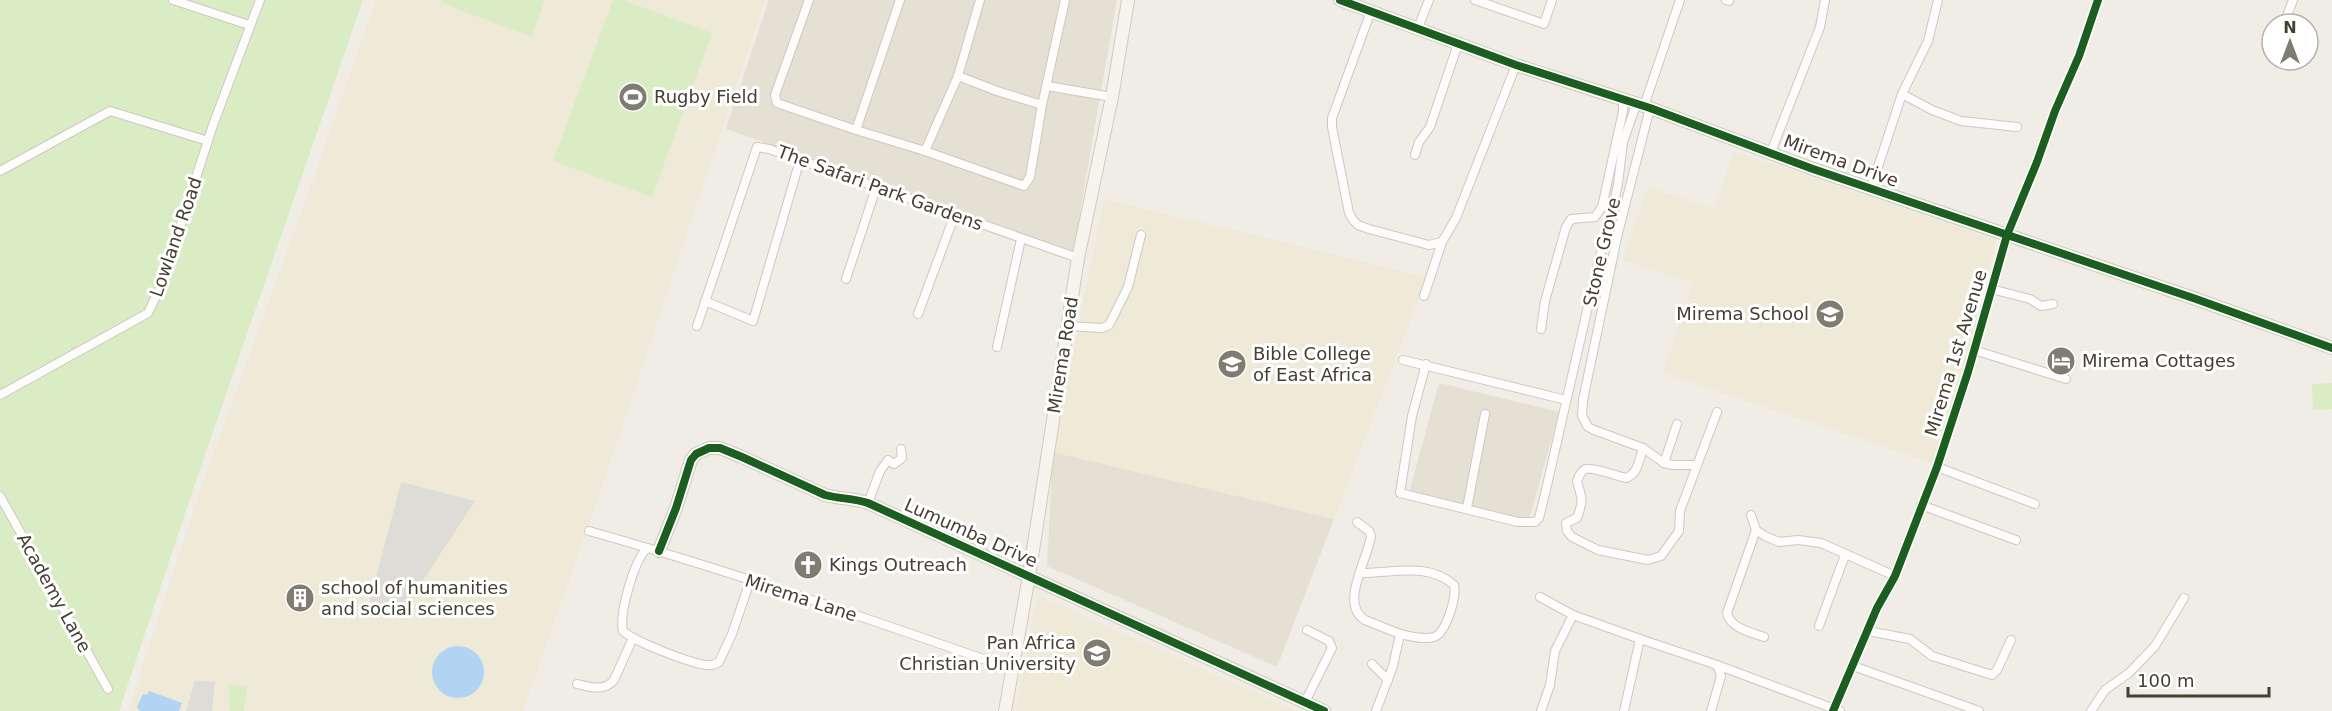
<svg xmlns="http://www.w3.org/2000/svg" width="2332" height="711" font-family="'DejaVu Sans',sans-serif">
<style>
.residential{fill:#e4e0d3}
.education{fill:#eeead7}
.green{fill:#daecc3}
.parking{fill:#dedcd6}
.water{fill:#b1d4f3}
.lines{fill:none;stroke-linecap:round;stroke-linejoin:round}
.street-casing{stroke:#cbc9c2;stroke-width:10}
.secondary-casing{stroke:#cfcbbc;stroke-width:14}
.street{stroke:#fdfcfb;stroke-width:8}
.secondary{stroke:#f6f4ed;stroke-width:12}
.cycleway-casing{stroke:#fff;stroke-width:11}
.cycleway{stroke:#1b5e20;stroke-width:8}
.labels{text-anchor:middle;stroke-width:6;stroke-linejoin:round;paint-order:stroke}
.poi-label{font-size:18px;fill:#453f32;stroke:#fff;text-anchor:start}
.street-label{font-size:18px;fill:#453f32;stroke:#fff}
</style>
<rect width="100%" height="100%" fill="#efede6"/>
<g class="residential">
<path d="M769,0H1117L1073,251L726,129Z"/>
<path d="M1439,383L1559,412L1529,520L1409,493Z"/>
<path d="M1053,452L1334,519L1277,667L1047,566Z"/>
</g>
<g class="education">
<path d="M376,0H765L607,472L523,711H128L202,485L314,177Z"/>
<path d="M1734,151L1996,240L1970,345L1932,463L1663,373L1693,283L1623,260L1648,187L1715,209Z"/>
<path d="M1104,199L1427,277L1334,519L1053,452Z"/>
<path d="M1037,595L1297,711H1016Z"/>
</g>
<g class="green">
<path d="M0,0H363L198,475L119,711H0Z"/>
<path d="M442,0H545L532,37L441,3Z"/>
<path d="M613,0H623L712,33L652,197L553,161Z"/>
<path d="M2332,383V409L2313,410L2312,384Z"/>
<path d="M229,685L247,686L244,711H230Z"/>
</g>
<g class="parking">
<path d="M401,482L475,501L399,617L370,601Z"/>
<path d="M195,681L215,682L212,711H186Z"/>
</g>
<g class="water">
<circle cx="458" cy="672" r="26"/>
<path d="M149,691L182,703L179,711H140L137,707L143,694L147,695Z"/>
</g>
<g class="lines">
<g class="street-casing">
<g id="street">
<path d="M173,0L249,25"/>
<path d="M809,0L775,95L777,103L856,130L925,151L1024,186L1030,177L1042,105L1065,0"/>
<path d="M1475,0L1544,24L1552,0"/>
<path d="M1726,0L1729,1"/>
<path d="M1371,11L1332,118V127L1349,213L1353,220L1358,225L1369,229L1429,245L1442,242L1456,218L1516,65"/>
<path d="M2284,24L2293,0"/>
<path d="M1418,28L1429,0"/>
<path d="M958,76L997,91L1042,105"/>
<path d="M1047,86L1112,97"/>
<path d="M1902,94L1932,110L1961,121L2017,127"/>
<path d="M1644,106L1680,0"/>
<path d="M1650,108L1618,233L1583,400L1582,416L1588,427L1594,430L1643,448L1664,463L1673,465H1697"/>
<path d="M856,130L900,0"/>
<path d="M925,151L958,76L980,0"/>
<path d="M1771,152L1820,27L1825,0"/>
<path d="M1415,155L1419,142L1430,127L1458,44"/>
<path d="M0,171L110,111L208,141"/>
<path d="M1871,188L1902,94L1928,41L1938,0"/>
<path d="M846,279L876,188"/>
<path d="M1991,289L2030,299L2041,306L2053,304"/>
<path d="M1424,296L1442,242"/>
<path d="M705,301L753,321L800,160"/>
<path d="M918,314L955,214"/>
<path d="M697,326L757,147L769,149L1078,258"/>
<path d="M1068,326L1102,328L1109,325L1128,287L1141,235"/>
<path d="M1541,329L1545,301L1566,227L1571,219L1595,217L1602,207L1623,111V100"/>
<path d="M997,347L1021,239"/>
<path d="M1974,350L2066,379"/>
<path d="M1403,360L1566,400"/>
<path d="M1426,364L1412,416L1400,493L1518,522H1535L1539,518L1545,494L1597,267L1610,221L1618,184L1623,142L1636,105"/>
<path d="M0,395L148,313L161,286L213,125L260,0"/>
<path d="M1643,448C1639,460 1638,474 1626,478C1617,476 1593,467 1586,469C1580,471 1579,477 1577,481C1582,500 1584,499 1577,518L1566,523L1567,531L1572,537L1598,550L1648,560L1661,556L1679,531L1680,511L1717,412"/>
<path d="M1664,463L1677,424"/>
<path d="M1937,467L2035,504"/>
<path d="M0,496L108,689"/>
<path d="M868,503L880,471L888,460L894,464L902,458L901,449"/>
<path d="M1921,505L2016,540"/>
<path d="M1467,508L1485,414"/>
<path d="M1751,515L1756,530L1765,536L1779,542L1798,540L1821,543L1895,576"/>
<path d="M1357,522L1369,531L1371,536C1368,559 1339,604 1365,620L1400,634L1393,666L1376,711"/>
<path d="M1756,530L1727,613C1730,628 1750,632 1764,637"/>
<path d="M589,531C731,571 872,620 1012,669"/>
<path d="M647,548C634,561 619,613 623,631C635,642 690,663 706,665C711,666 714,665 719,662L732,634L750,581"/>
<path d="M1361,573C1393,573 1428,562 1454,585C1457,597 1446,633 1434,637C1424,640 1410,636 1400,634"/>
<path d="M1540,597L1573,615L1640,639L1624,711"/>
<path d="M1819,626L1845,555"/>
<path d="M1868,631L1910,639L1932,656L1992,675L1997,670L2011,640"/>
<path d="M1640,639L1717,665L1840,711"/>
<path d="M1372,664L1388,680"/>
<path d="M1853,666L1979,711"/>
<path d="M577,684C590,687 604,692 614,680L633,638"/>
<path d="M1305,702L1332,648L1329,641L1307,630"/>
<path d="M1541,711L1550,685L1555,651L1573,615"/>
<path d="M1711,711L1721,676L1717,665"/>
<path d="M1833,711L1877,608L1895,576L1937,467L1968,372L2007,235L2037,162L2055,111L2079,56L2098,0"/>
<path d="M2091,711L2105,690L2129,673L2155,646L2184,598"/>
</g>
</g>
<g class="secondary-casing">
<g id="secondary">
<path d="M1340,0L1516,65L1650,108L1813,169L2196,299L2332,348"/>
<path d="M659,551L676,508L691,460L696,454L709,448H720L742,457L825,495C840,499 853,498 868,503L1324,711"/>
<path d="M1005,711L1029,576L1078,258L1112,97L1128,0"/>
</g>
</g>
<use href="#street" class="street"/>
<use href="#secondary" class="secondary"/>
<g class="cycleway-casing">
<g id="cycleway">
<path d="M1340,0L1516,65L1650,108L1813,169L2196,299L2332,348"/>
<path d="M659,551L676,508L691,460L696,454L709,448H720L742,457L825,495C840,499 853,498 868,503L1324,711"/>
<path d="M1833,711L1877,608L1895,576L1937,467L1968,372L2007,235L2037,162L2055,111L2079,56L2098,0"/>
</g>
</g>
<use href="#cycleway" class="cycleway"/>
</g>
<defs>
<g id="stadium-disc" transform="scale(1.5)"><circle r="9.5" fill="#807c71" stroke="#fff"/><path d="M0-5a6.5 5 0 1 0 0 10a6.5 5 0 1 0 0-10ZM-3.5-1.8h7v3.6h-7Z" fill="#fff"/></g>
<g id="school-disc" transform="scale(1.5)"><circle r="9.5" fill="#807c71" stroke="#fff"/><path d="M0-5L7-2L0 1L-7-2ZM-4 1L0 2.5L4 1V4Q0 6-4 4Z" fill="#fff"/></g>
<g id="hotel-disc" transform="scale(1.5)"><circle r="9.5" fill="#807c71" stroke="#fff"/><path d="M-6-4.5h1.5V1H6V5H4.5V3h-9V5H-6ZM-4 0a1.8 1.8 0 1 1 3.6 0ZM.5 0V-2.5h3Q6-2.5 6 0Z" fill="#fff"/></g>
<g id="university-disc" transform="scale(1.5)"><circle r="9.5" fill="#807c71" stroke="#fff"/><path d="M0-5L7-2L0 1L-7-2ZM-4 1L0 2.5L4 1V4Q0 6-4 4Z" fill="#fff"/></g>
<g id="church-disc" transform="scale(1.5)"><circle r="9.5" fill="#807c71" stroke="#fff"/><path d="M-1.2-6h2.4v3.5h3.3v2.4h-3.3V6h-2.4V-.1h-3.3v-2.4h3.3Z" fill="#fff"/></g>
<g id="building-disc" transform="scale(1.5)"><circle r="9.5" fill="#807c71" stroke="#fff"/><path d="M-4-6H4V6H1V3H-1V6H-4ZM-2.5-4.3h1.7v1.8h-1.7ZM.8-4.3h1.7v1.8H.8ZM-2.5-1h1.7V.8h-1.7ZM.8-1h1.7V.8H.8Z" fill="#fff"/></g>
</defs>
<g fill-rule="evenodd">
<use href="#stadium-disc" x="633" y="97"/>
<use href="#school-disc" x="1830" y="314"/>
<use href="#hotel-disc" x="2061" y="361"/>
<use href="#university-disc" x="1232" y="364"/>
<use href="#church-disc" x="808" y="565"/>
<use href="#building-disc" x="300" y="598"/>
<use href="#university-disc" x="1097" y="653"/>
</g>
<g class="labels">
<g class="poi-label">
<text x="654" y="103">Rugby Field</text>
<text x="1809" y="320" text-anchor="end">Mirema School</text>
<text x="1253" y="360">Bible College<tspan x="1253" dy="21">of East Africa</tspan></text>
<text x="2082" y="367">Mirema Cottages</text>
<text x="829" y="571">Kings Outreach</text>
<text x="321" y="594">school of humanities<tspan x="321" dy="21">and social sciences</tspan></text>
<text x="1076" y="649" text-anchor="end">Pan Africa<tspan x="1076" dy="21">Christian University</tspan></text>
</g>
<g class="street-label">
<text transform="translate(1841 161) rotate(20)" y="6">Mirema Drive</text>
<text transform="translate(880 188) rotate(20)" y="6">The Safari Park Gardens</text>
<text transform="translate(176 237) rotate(-71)" y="6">Lowland Road</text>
<text transform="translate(1602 252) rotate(-77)" y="6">Stone Grove</text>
<text transform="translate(1956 353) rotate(-73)" y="6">Mirema 1st Avenue</text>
<text transform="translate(1063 355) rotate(-81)" y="6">Mirema Road</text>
<text transform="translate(971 533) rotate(24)" y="6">Lumumba Drive</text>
<text transform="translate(54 593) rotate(61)" y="6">Academy Lane</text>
<text transform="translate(801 598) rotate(18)" y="6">Mirema Lane</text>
</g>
</g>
<g transform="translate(2290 42)"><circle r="28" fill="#ffffff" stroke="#b5b2ad" stroke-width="1.5"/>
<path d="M0-4.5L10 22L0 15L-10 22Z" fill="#807c71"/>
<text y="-9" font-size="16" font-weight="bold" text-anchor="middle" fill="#453f32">N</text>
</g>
<path d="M2128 687v9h141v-9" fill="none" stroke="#453f32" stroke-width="3"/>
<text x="2137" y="687" font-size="18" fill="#453f32" stroke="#ffffff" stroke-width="4.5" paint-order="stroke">100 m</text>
</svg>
